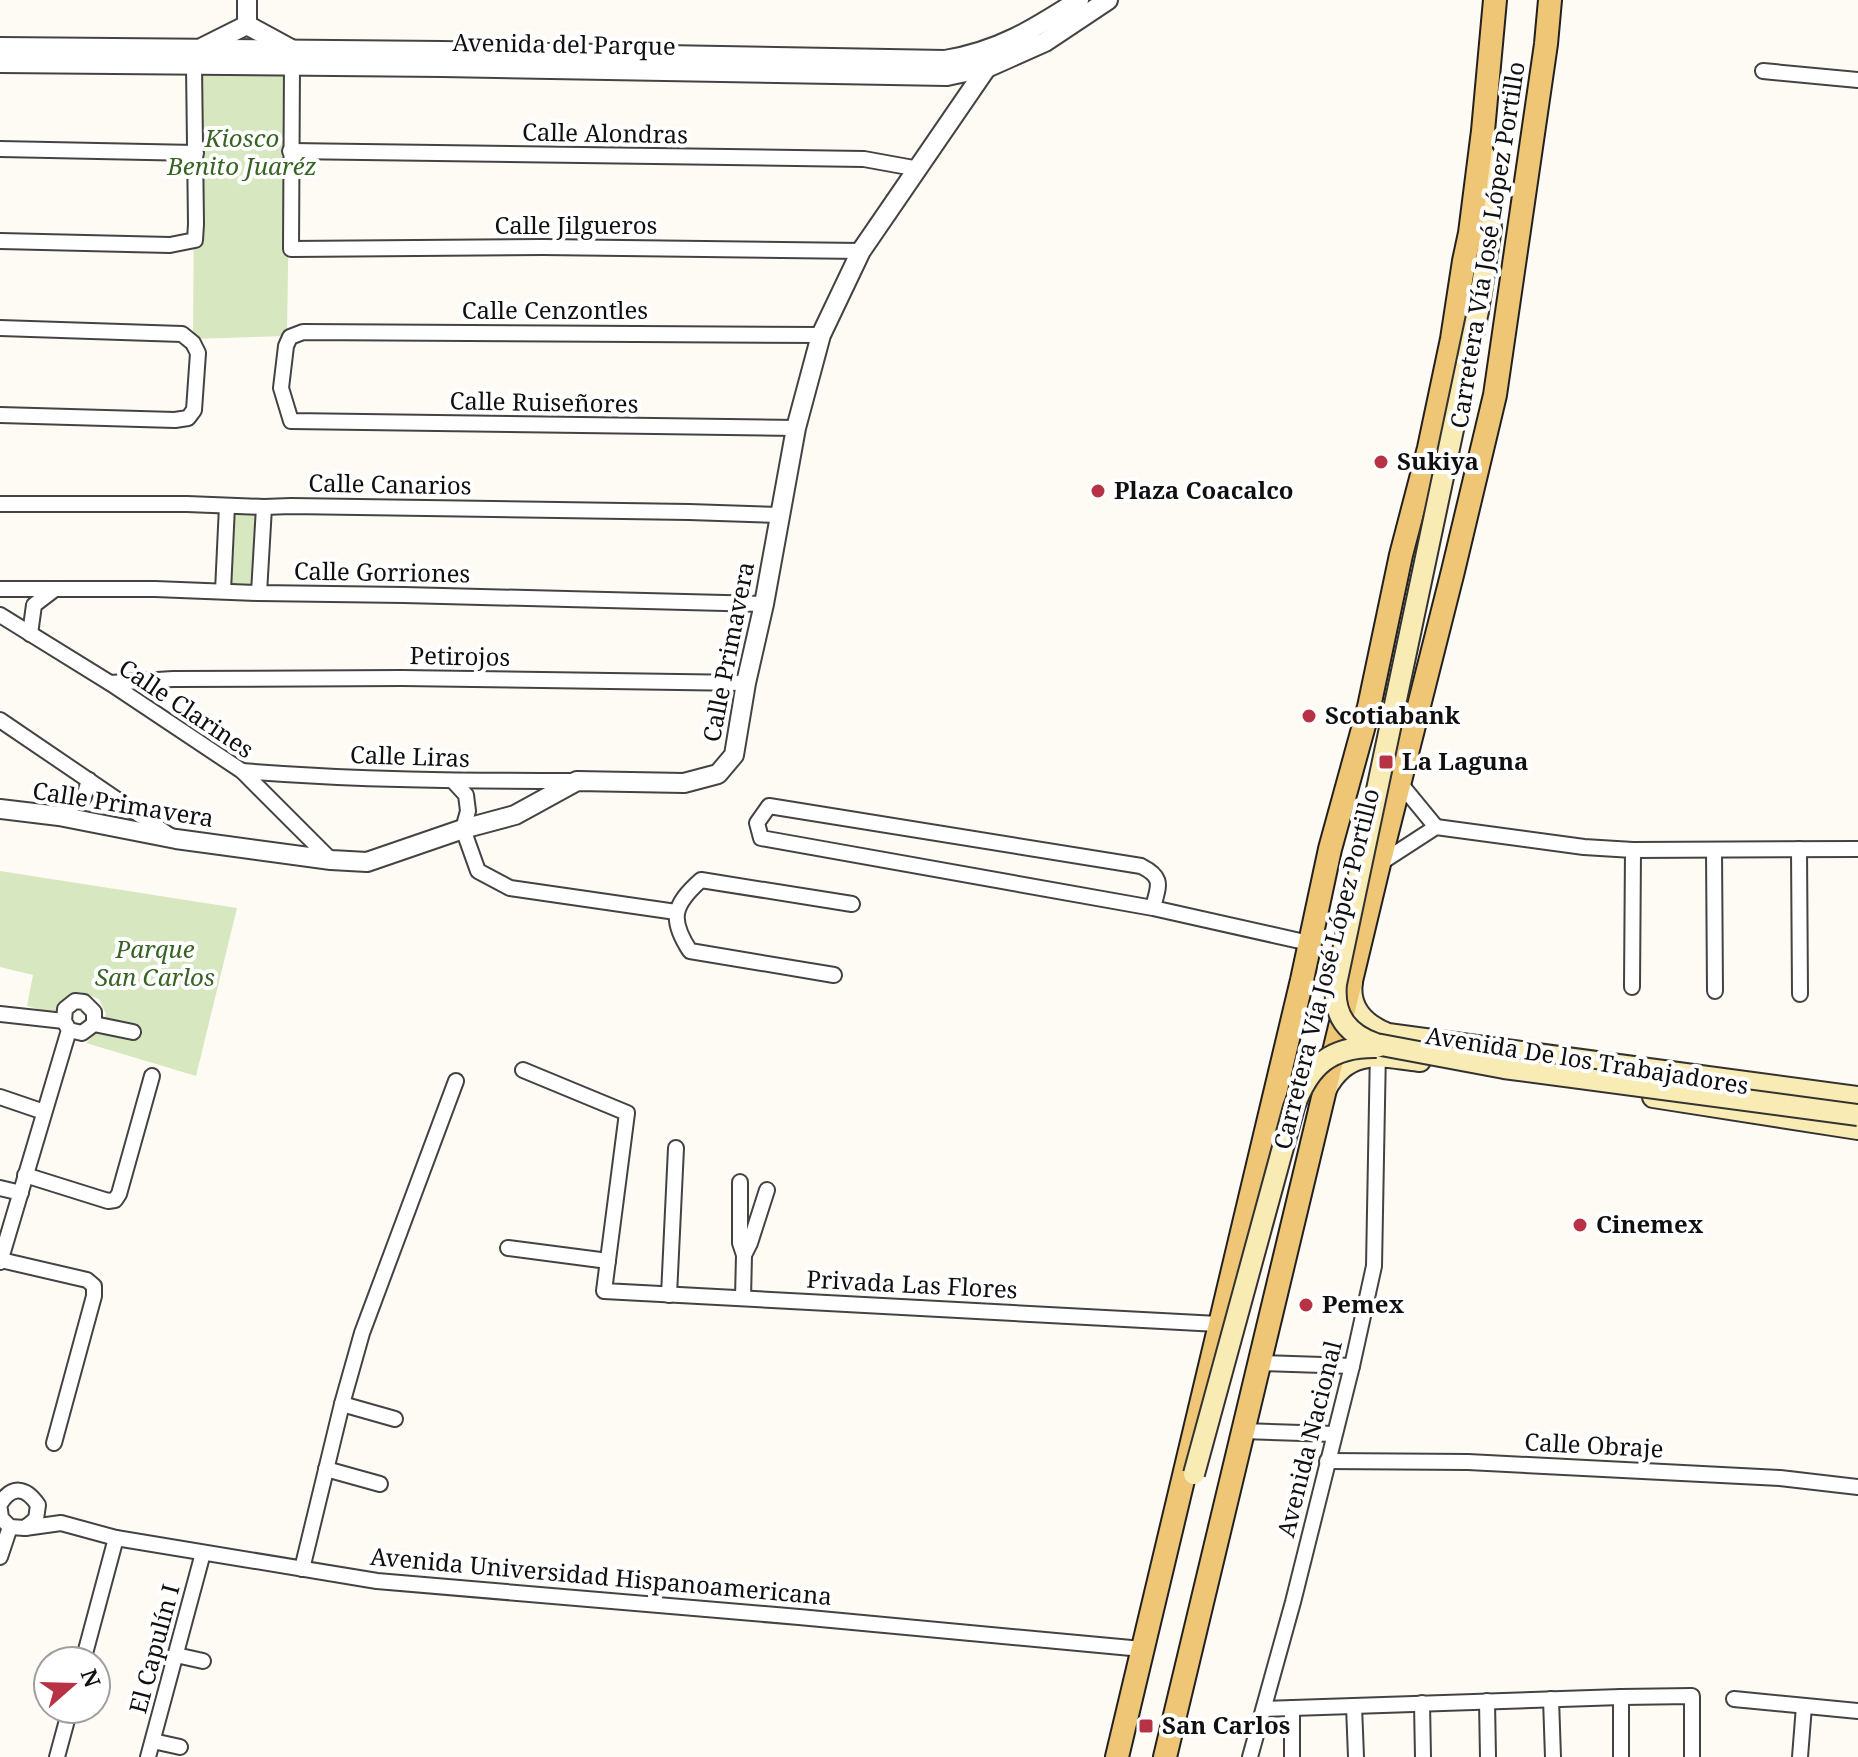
<svg xmlns="http://www.w3.org/2000/svg" width="1858" height="1757" font-family="'Noto Serif',serif">
<style>
.green{fill:#d7e7bf}
.lines{fill:none;stroke-linecap:round;stroke-linejoin:round}
.minor-casing{stroke:#434343;stroke-width:18}
.tertiary-casing{stroke:#434343;stroke-width:22}
.secondary-casing{stroke:#323232;stroke-width:24}
.primary-casing{stroke:#212121;stroke-width:26}
.minor{stroke:#fff;stroke-width:14}
.tertiary{stroke:#fff;stroke-width:18}
.secondary{stroke:#f9ebb4;stroke-width:20}
.primary{stroke:#eec675;stroke-width:22}
.secondary-bridge-casing{stroke:#323232;stroke-width:24;stroke-linecap:butt}
.secondary-bridge{stroke:#f9ebb4;stroke-width:20}
.poi-dot{fill:#b63244;stroke:#fff;stroke-width:3}
.labels{text-anchor:middle;stroke-width:8;stroke-linejoin:round;paint-order:stroke}
.street-label{font-size:24px;fill:#101010;stroke:#fff}
.park-label{font-size:24px;font-style:italic;fill:#376424;stroke:#fff}
.poi-label{font-size:24px;font-weight:bold;fill:#101010;stroke:#fff;text-anchor:start}
</style>
<rect width="100%" height="100%" fill="#fefbf4"/>
<g class="green">
<path d="M195,66H291L287,336L193,339Z"/>
<path d="M227,506L264,507L259,593L223,591Z"/>
<path d="M0,871L237,908L196,1076L86,1043L102,1028L106,1014L99,999L80,992L64,1000L60,1015L27,1006L33,975L0,967Z"/>
</g>
<g class="lines">
<g class="minor-casing">
<g id="minor">
<path d="M292,65L291,249L543,247L861,251"/>
<path d="M1763,71L1858,80"/>
<path d="M0,149L196,153"/>
<path d="M290,151L864,159L919,169"/>
<path d="M0,241L170,245L195,240L196,224L194,66"/>
<path d="M0,328L182,334L193,343L198,353L194,410L188,418L175,420L0,415"/>
<path d="M796,428L291,421L281,388L286,346L290,337L303,332L821,335"/>
<path d="M0,504H187L264,507L291,506L689,512L780,515"/>
<path d="M0,589H155L259,593L404,595L764,604"/>
<path d="M223,591L227,506"/>
<path d="M259,593L264,507"/>
<path d="M0,615L110,683L242,771L331,860"/>
<path d="M30,634L34,605L55,589"/>
<path d="M110,683L173,679L402,678L746,683"/>
<path d="M0,720L172,837"/>
<path d="M242,771C354,780 465,781 577,781"/>
<path d="M453,781L466,795L468,811L463,829L478,871L510,888L676,912"/>
<path d="M1399,782L1436,827"/>
<path d="M59,816L84,797L89,780"/>
<path d="M1799,849L1800,994"/>
<path d="M1714,850L1715,991"/>
<path d="M1379,864L1436,827L1584,847L1633,850L1858,849"/>
<path d="M1153,908L761,838L757,823L769,806L1141,866C1165,878 1158,886 1153,908L1309,943"/>
<path d="M834,975L690,951C669,919 673,905 701,880L852,904"/>
<path d="M1632,987L1633,850"/>
<path d="M0,1014L64,1021"/>
<path d="M94,1024L133,1032"/>
<path d="M523,1070L627,1113L604,1291L1218,1324"/>
<path d="M0,1097L44,1112"/>
<path d="M25,1175L108,1201L115,1200L119,1194L152,1076"/>
<path d="M740,1182V1243L744,1255L743,1298"/>
<path d="M0,1188L21,1193"/>
<path d="M508,1248L608,1261"/>
<path d="M744,1255L750,1243L767,1190"/>
<path d="M1,1260L87,1280L94,1286V1296L54,1443"/>
<path d="M0,1262L69,1030L64,1021L65,1009L75,1001L84,1002L94,1012V1024L82,1033L69,1030"/>
<path d="M669,1295L676,1148"/>
<path d="M1259,1363L1352,1366"/>
<path d="M342,1404L395,1419"/>
<path d="M1243,1431L1334,1434"/>
<path d="M1327,1461L1468,1462L1780,1478L1858,1487"/>
<path d="M326,1469L380,1484"/>
<path d="M0,1504C12,1485 26,1487 38,1505L36,1519L25,1528L10,1527L1,1518L0,1510"/>
<path d="M25,1528L61,1523L116,1538L377,1581L799,1617L1142,1649"/>
<path d="M0,1557L10,1527"/>
<path d="M302,1569L342,1404L362,1333L456,1081"/>
<path d="M176,1655L203,1661"/>
<path d="M83,1661L116,1538"/>
<path d="M1621,1697V1757"/>
<path d="M1551,1699L1553,1757"/>
<path d="M1734,1699L1858,1711"/>
<path d="M1487,1701L1488,1757"/>
<path d="M1422,1703L1423,1757"/>
<path d="M1354,1706L1356,1757"/>
<path d="M1292,1708V1757"/>
<path d="M1264,1709L1621,1697L1692,1696V1757"/>
<path d="M153,1741L180,1747"/>
<path d="M57,1757L70,1709"/>
<path d="M148,1757L203,1553"/>
<path d="M1250,1757L1293,1602L1352,1366L1374,1266L1378,1049"/>
<path d="M1800,1757L1804,1706"/>
</g>
</g>
<g class="tertiary-casing">
<g id="tertiary">
<path d="M247,0V25"/>
<path d="M247,25L291,49"/>
<path d="M0,47L442,51L945,60C999,51 1034,29 1079,0"/>
<path d="M203,47L247,25"/>
<path d="M0,63L442,67L947,76L989,67L1045,42L1108,0"/>
<path d="M0,809L59,816L176,839L331,860L367,862L463,829L515,815L577,781L684,783L718,774L734,755L746,683L764,604L796,428L821,335L861,251L1003,44"/>
</g>
</g>
<g class="secondary-casing">
<g id="secondary">
<path d="M1478,311L1491,228L1485,156"/>
<path d="M1352,982C1348,1008 1365,1025 1388,1034L1858,1097"/>
<path d="M1326,1089C1348,1047 1380,1056 1420,1061"/>
<path d="M1653,1097L1858,1129"/>
</g>
</g>
<g class="primary-casing">
<g id="primary">
<path d="M1117,1757L1302,980L1330,849L1369,707L1401,555L1429,448L1452,339L1464,261L1470,233L1483,131L1495,0"/>
<path d="M1165,1757L1379,864L1453,571L1495,395L1546,44L1550,0"/>
</g>
</g>
<use href="#minor" class="minor"/>
<use href="#tertiary" class="tertiary"/>
<use href="#secondary" class="secondary"/>
<use href="#primary" class="primary"/>
<g class="secondary-bridge-casing">
<g id="secondary-bridge">
<path d="M1478,311L1336,984C1333,1015 1347,1034 1376,1044L1504,1068L1858,1115"/>
<path d="M1194,1474L1294,1107C1309,1065 1331,1046 1377,1047"/>
</g>
</g>
<use href="#secondary-bridge" class="secondary-bridge"/>
</g>
<g class="poi-dot">
<circle cx="1381" cy="462" r="8"/>
<circle cx="1098" cy="491" r="8"/>
<circle cx="1309" cy="716" r="8"/>
<rect x="1378" y="754" width="16" height="16" rx="4"/>
<circle cx="1580" cy="1225" r="8"/>
<circle cx="1306" cy="1305" r="8"/>
<rect x="1138" y="1718" width="16" height="16" rx="4"/>
</g>
<g class="labels">
<g class="street-label">
<text transform="translate(564 45) rotate(1)" y="8">Avenida del Parque</text>
<text transform="translate(605 134) rotate(1)" y="8">Calle Alondras</text>
<text x="576" y="234">Calle Jilgueros</text>
<text transform="translate(1488 245) rotate(-81)" y="8">Carretera Vía José López Portillo</text>
<text x="555" y="319">Calle Cenzontles</text>
<text transform="translate(544 403) rotate(1)" y="8">Calle Ruiseñores</text>
<text transform="translate(390 485) rotate(1)" y="8">Calle Canarios</text>
<text transform="translate(382 573) rotate(1)" y="8">Calle Gorriones</text>
<text transform="translate(729 652) rotate(-79)" y="8">Calle Primavera</text>
<text transform="translate(460 657) rotate(1)" y="8">Petirojos</text>
<text transform="translate(186 709) rotate(34)" y="8">Calle Clarines</text>
<text transform="translate(410 757) rotate(2)" y="8">Calle Liras</text>
<text transform="translate(123 805) rotate(9)" y="8">Calle Primavera</text>
<text transform="translate(1327 969) rotate(-76)" y="8">Carretera Vía José López Portillo</text>
<text transform="translate(1587 1061) rotate(9)" y="8">Avenida De los Trabajadores</text>
<text transform="translate(912 1285) rotate(3)" y="8">Privada Las Flores</text>
<text transform="translate(1310 1439) rotate(-76)" y="8">Avenida Nacional</text>
<text transform="translate(1594 1446) rotate(3)" y="8">Calle Obraje</text>
<text transform="translate(601 1577) rotate(5)" y="8">Avenida Universidad Hispanoamericana</text>
<text transform="translate(155 1649) rotate(-75)" y="8">El Capulín I</text>
</g>
<g class="park-label">
<text x="242" y="147">Kiosco<tspan x="242" dy="28">Benito Juaréz</tspan></text>
<text x="155" y="958">Parque<tspan x="155" dy="28">San Carlos</tspan></text>
</g>
<g class="poi-label">
<text x="1397" y="470">Sukiya</text>
<text x="1114" y="499">Plaza Coacalco</text>
<text x="1325" y="724">Scotiabank</text>
<text x="1402" y="770">La Laguna</text>
<text x="1596" y="1233">Cinemex</text>
<text x="1322" y="1313">Pemex</text>
<text x="1162" y="1734">San Carlos</text>
</g>
</g>
<g transform="translate(72 1685) rotate(70)"><circle r="38" fill="#ffffff" stroke="#9f9f9f" stroke-width="2"/>
<path d="M0-6L14 30L0 20L-14 30Z" fill="#b63244"/>
<text y="-12" font-size="22" font-weight="bold" text-anchor="middle" fill="#101010">N</text>
</g>
</svg>
